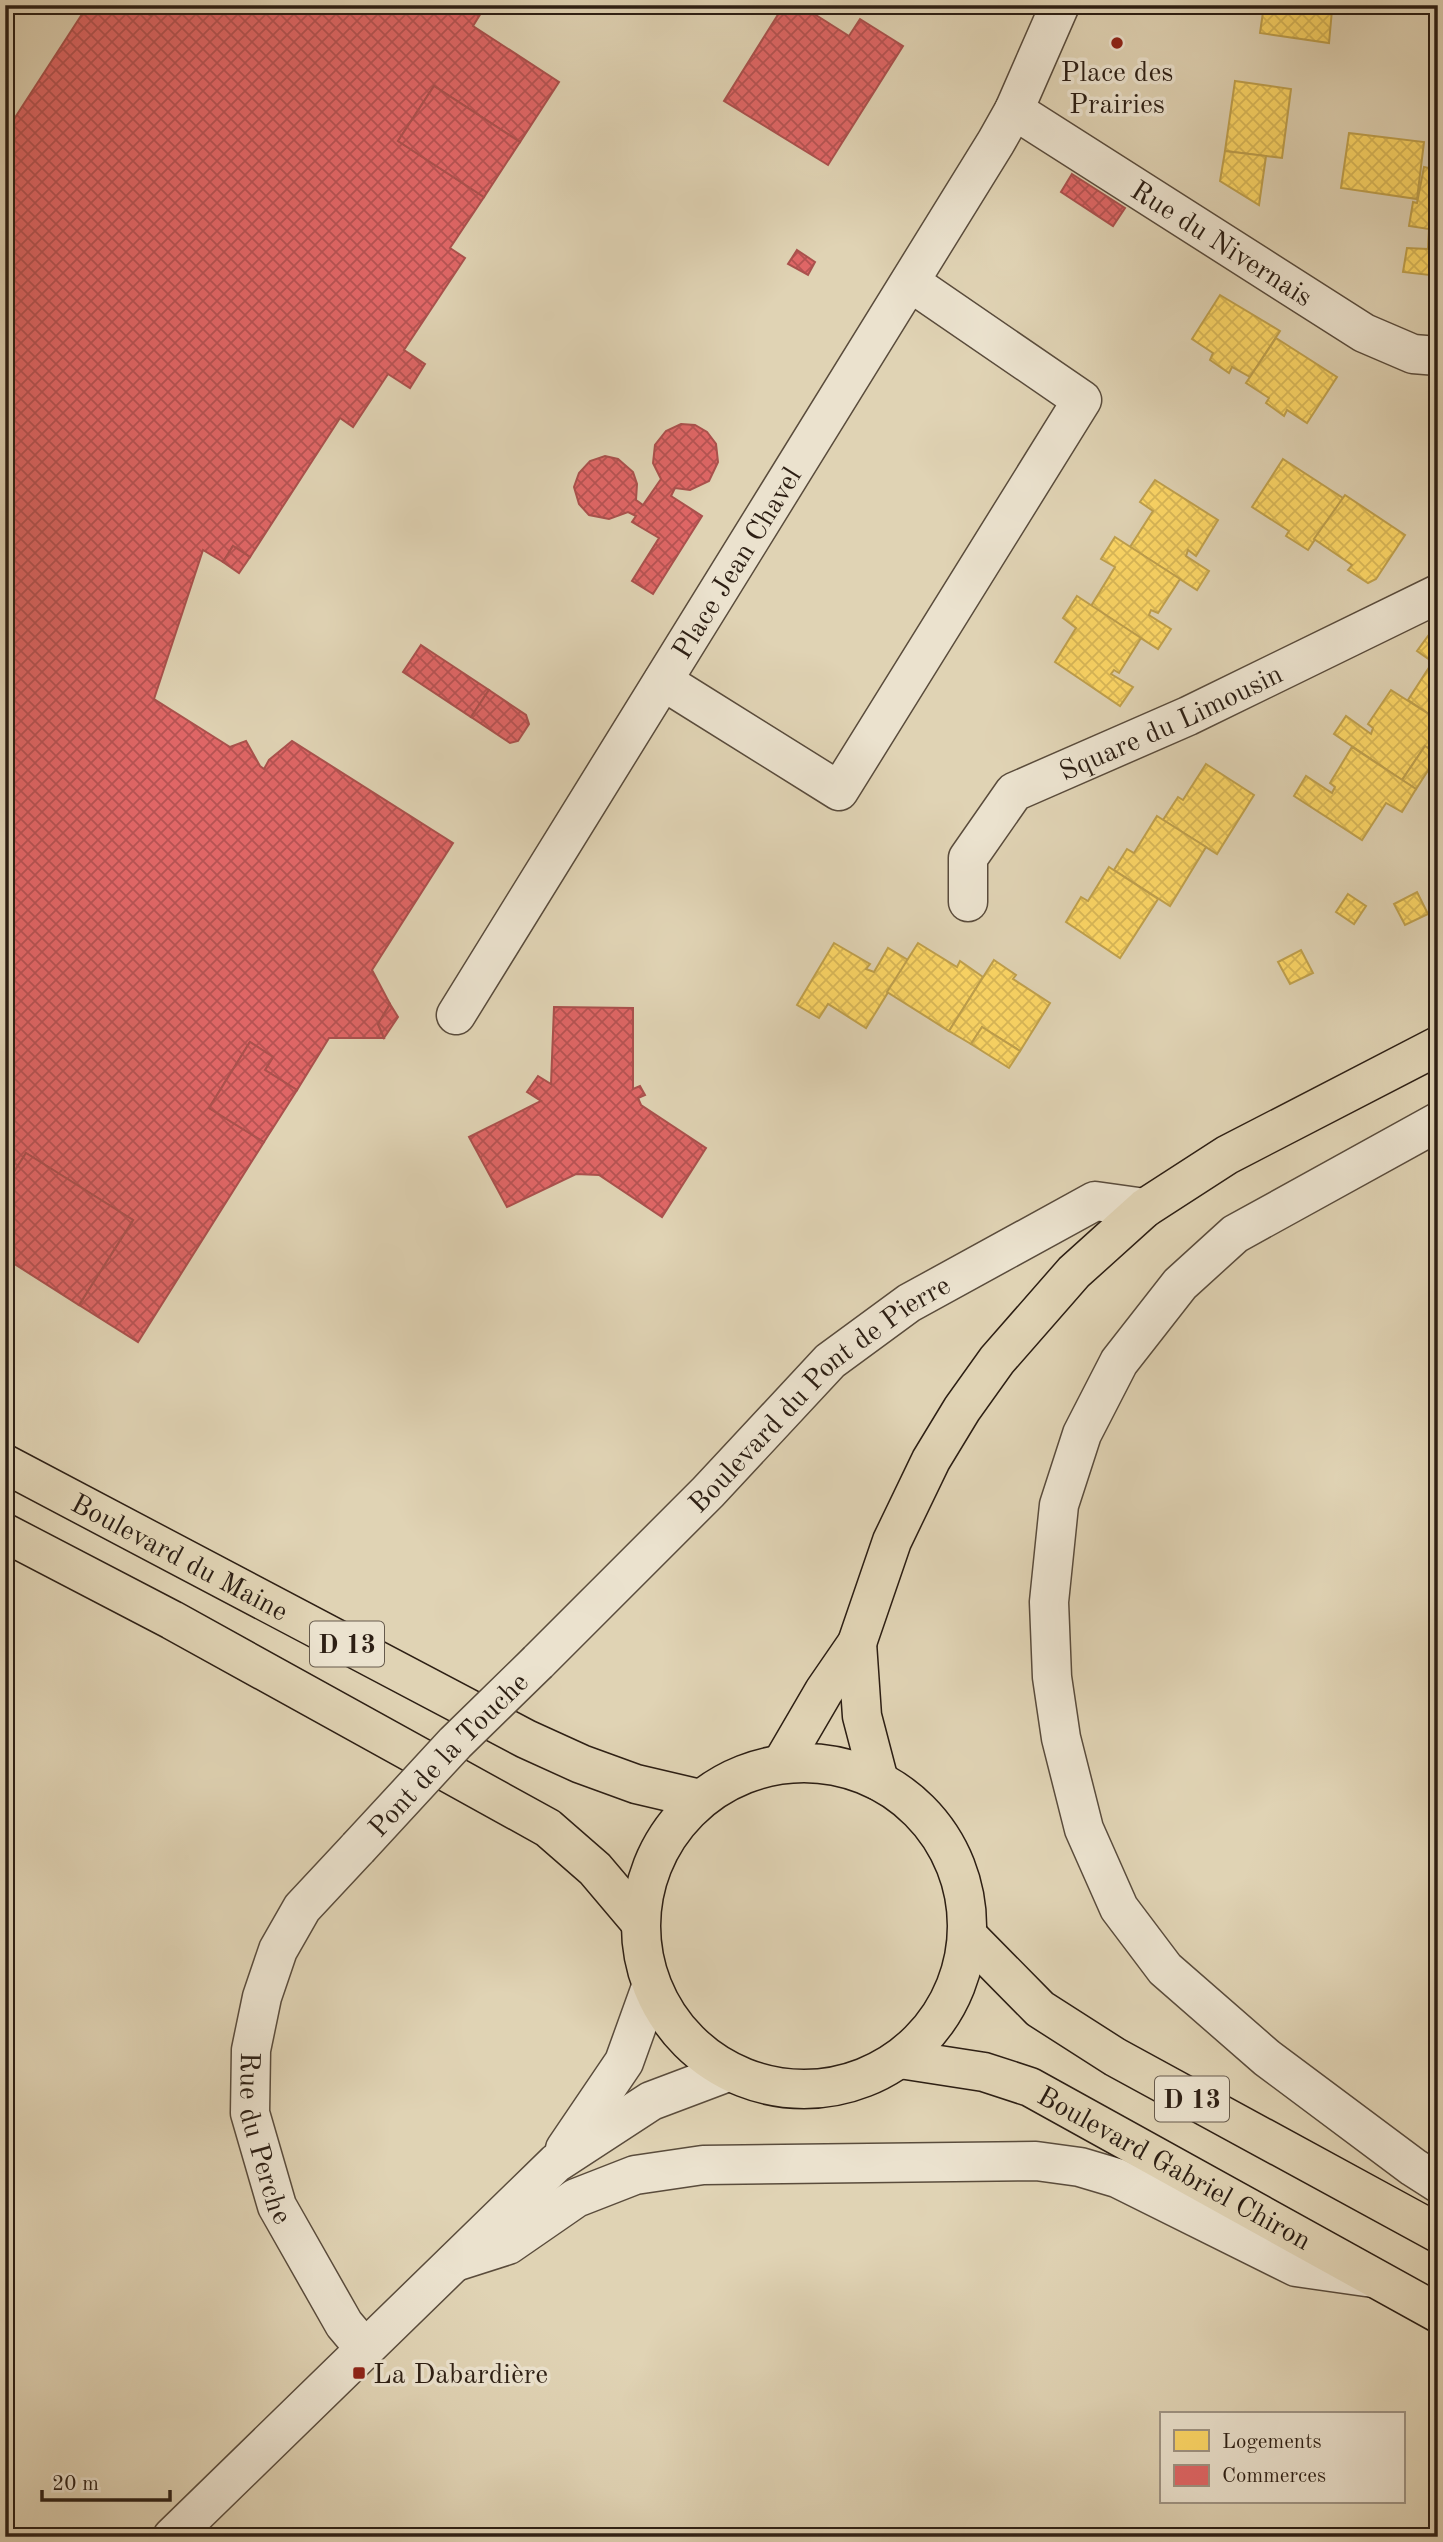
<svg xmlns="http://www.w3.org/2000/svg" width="1443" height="2542" font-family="'Old Standard TT',serif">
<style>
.homes{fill:url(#homes-cross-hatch);stroke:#c0a14d;stroke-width:2}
.shops{fill:url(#shops-cross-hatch);stroke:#aa514d;stroke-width:2}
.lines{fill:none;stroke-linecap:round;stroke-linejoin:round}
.minor-casing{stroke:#5a4c3c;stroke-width:41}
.major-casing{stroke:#2d1f14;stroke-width:41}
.minor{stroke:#ebe2ce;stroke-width:38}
.major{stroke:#e0d3b4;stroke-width:38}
.minor-bridge-casing{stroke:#5a4c3c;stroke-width:41;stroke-linecap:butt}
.minor-bridge{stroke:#ebe2ce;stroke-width:38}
.poi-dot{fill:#8f2418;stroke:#ebe2ce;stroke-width:2.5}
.labels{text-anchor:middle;stroke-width:7;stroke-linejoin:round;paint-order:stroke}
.shield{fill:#ebe2ce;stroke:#665a4c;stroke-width:2}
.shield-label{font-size:26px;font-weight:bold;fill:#2d1f14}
.poi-label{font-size:28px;fill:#2d1f14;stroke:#ebe2ce}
.street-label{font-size:28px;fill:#2d1f14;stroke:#ebe2ce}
</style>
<defs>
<pattern id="homes-cross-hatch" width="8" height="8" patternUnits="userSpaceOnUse" patternTransform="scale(1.75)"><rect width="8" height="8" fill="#ffd966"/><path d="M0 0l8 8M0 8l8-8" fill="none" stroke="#dbba58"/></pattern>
<pattern id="shops-cross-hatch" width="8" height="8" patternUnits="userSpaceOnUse" patternTransform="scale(1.75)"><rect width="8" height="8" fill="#e06666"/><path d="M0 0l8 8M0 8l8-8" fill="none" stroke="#b65353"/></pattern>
</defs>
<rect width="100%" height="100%" fill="#e0d3b4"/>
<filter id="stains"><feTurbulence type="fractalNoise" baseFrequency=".00286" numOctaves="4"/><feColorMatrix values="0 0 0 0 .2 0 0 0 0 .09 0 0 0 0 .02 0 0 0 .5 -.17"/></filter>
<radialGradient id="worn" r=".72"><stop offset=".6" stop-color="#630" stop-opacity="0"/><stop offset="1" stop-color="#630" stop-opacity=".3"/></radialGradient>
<g class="homes">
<path d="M1264,5H1318L1332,10L1329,43L1260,33Z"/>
<path d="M1235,81L1291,89L1282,158L1225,151Z"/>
<path d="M1349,133L1424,142L1417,199L1341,188Z"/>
<path d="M1225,151L1266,156L1259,205L1220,181Z"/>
<path d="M1424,167L1438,170V276L1403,272L1407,248L1428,249L1429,229L1409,226L1413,202L1417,203Z"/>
<path d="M1220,295L1280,331L1250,377L1232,367L1229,373L1210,360L1213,353L1192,339Z"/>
<path d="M1276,338L1337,377L1307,423L1287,410L1284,416L1266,403L1269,398L1246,383Z"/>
<path d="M1283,459L1343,498L1308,550L1286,536L1289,531L1252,507Z"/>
<path d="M1155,480L1218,520L1196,556L1188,550L1186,556L1209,571L1197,590L1130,547L1153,511L1140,502Z"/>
<path d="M1345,495L1405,535L1376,579L1368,583L1348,570L1352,565L1314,539Z"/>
<path d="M1115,537L1180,579L1158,613L1151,610L1149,615L1171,629L1158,649L1091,606L1115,567L1101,559Z"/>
<path d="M1077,596L1141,638L1119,673L1114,670L1111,674L1133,687L1120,706L1055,662L1076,628L1063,618Z"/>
<path d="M1431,632L1438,637V720L1408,700L1430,666L1434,669L1437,665L1417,651Z"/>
<path d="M1391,690L1438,720V754L1425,746L1402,780L1334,734L1346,716L1371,734L1373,728L1368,724Z"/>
<path d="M1425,746L1438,755L1416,789L1402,780Z"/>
<path d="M1352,747L1416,789L1402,812L1386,803L1362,840L1294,796L1306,776L1332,793L1335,787L1330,783Z"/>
<path d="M1206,764L1254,795L1217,854L1163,820L1178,797L1183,800Z"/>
<path d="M1157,816L1206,847L1170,906L1114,870L1127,849L1134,853Z"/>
<path d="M1109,867L1158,899L1120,958L1066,922L1081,897L1088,901Z"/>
<path d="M1417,892L1428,914L1405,925L1394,904Z"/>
<path d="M1348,894L1366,906L1354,924L1336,912Z"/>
<path d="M834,943L870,964L866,969L874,972L888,948L908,960L866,1028L828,1004L819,1018L797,1005Z"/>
<path d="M918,943L957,967L960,961L983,977L949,1031L887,992Z"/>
<path d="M1301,950L1313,973L1290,984L1278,962Z"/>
<path d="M994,960L1016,975L1013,979L1050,1003L1020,1051L982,1027L971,1044L949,1031Z"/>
<path d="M982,1027L1020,1051L1009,1068L971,1044Z"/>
</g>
<g class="shops">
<path d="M88,5H135L151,16L157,5H486L473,26L559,82L520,142L434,86L398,141L484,197L450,248L465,258L404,350L425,364L410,388L388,374L353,427L340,418L250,557L233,546L223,562L203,550L154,699L230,747L246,741L260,766L264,769L269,760L292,741L453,843L372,970L390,1004L378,1024L384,1038H329L297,1090L265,1070L273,1057L250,1042L209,1108L264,1142L138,1342L79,1305L133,1220L26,1153L5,1186V133Z"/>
<path d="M784,5H800L849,36L860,19L903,46L828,165L724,101Z"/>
<path d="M434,86L520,142L484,197L398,141Z"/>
<path d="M1072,174L1125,208L1113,226L1061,192Z"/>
<path d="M797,250L815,262L808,275L788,264Z"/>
<path d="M681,424L695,425L707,432L716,444L718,462L709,481L690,490L675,488L671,496L702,516L653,594L632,581L659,538L632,522L636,516L628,512L609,519L589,515L579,504L574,487L579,473L590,461L605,456L618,459L633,472L637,484L636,500L643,505L661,479L653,463L655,445L666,431Z"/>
<path d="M233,546L250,557L239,573L223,562Z"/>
<path d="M421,645L489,690L471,717L403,672Z"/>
<path d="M489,690L526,715L529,724L518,741L510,743L471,717Z"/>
<path d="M390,1004L398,1017L384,1038L378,1024Z"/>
<path d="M554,1007L633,1008V1089L640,1086L645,1095L638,1098L641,1105L706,1148L662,1217L599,1175L576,1174L507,1207L469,1137L541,1101L527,1092L538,1076L551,1084Z"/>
<path d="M250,1042L273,1057L265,1070L297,1090L264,1142L209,1108Z"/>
<path d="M26,1153L133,1220L79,1305L5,1258V1186Z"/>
</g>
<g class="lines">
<g class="minor-casing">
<g id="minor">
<path id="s1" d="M1014,110L1364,333L1413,354L1438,356"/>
<path d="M663,681L839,791L1082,400L910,282"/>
<path id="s2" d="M968,902V858L1014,792L1188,716L1438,594"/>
<path id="s3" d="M456,1015L996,142L1014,110L1060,5"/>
<path d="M1438,1122L1235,1234L1180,1284L1119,1362L1082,1434L1059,1505L1049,1602L1052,1677L1061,1738L1084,1829L1119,1908L1165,1969L1267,2058L1413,2167L1438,2183"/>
<path id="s4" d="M538,1662L708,1492L830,1361L909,1303L1095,1201L1145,1208"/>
<path id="s5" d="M358,1848L302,1908L278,1950L262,1997L251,2050L250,2113L277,2206L344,2324L365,2349"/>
<path d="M565,2149L624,2062L651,1987"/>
<path d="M455,2262L508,2245L576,2198L635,2175L703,2165L1036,2161L1080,2167L1117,2178L1296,2267L1373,2278"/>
<path d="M172,2537L556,2163L651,2101L728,2072"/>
</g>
</g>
<g class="major-casing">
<g id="major">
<path id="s6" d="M5,1464L526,1739L581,1764L636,1784L700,1799"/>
<path d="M5,1533L172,1620L548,1828L595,1869L639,1921"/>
<path d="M857,1643L862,1716L879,1781"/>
<circle cx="804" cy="1926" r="163"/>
<path d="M782,1763L824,1691L857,1643L892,1541L931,1460L962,1409L997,1360L1074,1272L1145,1208L1227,1155L1438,1046"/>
<path d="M968,1936L1040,2009L1115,2057L1438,2233"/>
<path id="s7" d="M900,2059L984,2072L1030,2087L1438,2313"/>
</g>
</g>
<use href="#minor" class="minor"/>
<use href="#major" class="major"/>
<g class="minor-bridge-casing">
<g id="minor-bridge">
<path id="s8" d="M358,1848L455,1743L538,1662"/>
</g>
</g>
<use href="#minor-bridge" class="minor-bridge"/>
</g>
<g class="poi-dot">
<circle cx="1117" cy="43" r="7"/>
<rect x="352" y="2366" width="14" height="14" rx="3.5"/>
</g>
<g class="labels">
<g class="shield">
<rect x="310" y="1621.5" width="74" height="45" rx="5"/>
<rect x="1155" y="2076.5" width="74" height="45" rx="5"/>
</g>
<g class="shield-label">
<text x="347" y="1653">D 13</text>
<text x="1192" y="2108">D 13</text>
</g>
<g class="poi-label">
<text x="1117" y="81">Place des<tspan x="1117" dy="32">Prairies</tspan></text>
<text x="373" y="2383" text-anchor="start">La Dabardière</text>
</g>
<g class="street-label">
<text dy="10" stroke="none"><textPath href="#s1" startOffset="247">Rue du Nivernais</textPath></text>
<text dy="10" stroke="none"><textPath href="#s3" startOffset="532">Place Jean Chavel</textPath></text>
<text dy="10" stroke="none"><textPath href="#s2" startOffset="296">Square du Limousin</textPath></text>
<text dy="10" stroke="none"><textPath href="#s4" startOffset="390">Boulevard du Pont de Pierre</textPath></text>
<text dy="10" stroke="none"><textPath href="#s6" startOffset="198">Boulevard du Maine</textPath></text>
<text dy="10" stroke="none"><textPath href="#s8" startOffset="130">Pont de la Touche</textPath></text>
<text dy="10" stroke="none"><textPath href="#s5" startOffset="324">Rue du Perche</textPath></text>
<text dy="10" stroke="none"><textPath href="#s7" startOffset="299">Boulevard Gabriel Chiron</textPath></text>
</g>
</g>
<rect width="1443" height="2542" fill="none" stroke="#e0d3b4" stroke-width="28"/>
<rect x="7" y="7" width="1429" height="2528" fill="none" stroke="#2d1f14" stroke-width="3.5"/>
<rect x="14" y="14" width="1415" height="2514" fill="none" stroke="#2d1f14" stroke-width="2"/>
<rect x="1160" y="2412" width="245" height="91" fill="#ebe2ce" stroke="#9f9484" stroke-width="2"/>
<rect x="1174" y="2430" width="35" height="21" fill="#ffd966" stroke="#9f9484" stroke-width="2"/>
<text x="1222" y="2448" font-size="21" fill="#2d1f14">Logements</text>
<rect x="1174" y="2465" width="35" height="21" fill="#e06666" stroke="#9f9484" stroke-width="2"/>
<text x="1222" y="2482" font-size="21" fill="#2d1f14">Commerces</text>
<path d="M42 2490v10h128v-10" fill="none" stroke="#2d1f14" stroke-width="3.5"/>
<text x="52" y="2490" font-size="21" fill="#2d1f14" stroke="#ebe2ce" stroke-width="5" paint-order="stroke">20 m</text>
<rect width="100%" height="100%" filter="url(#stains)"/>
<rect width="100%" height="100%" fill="url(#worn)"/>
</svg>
